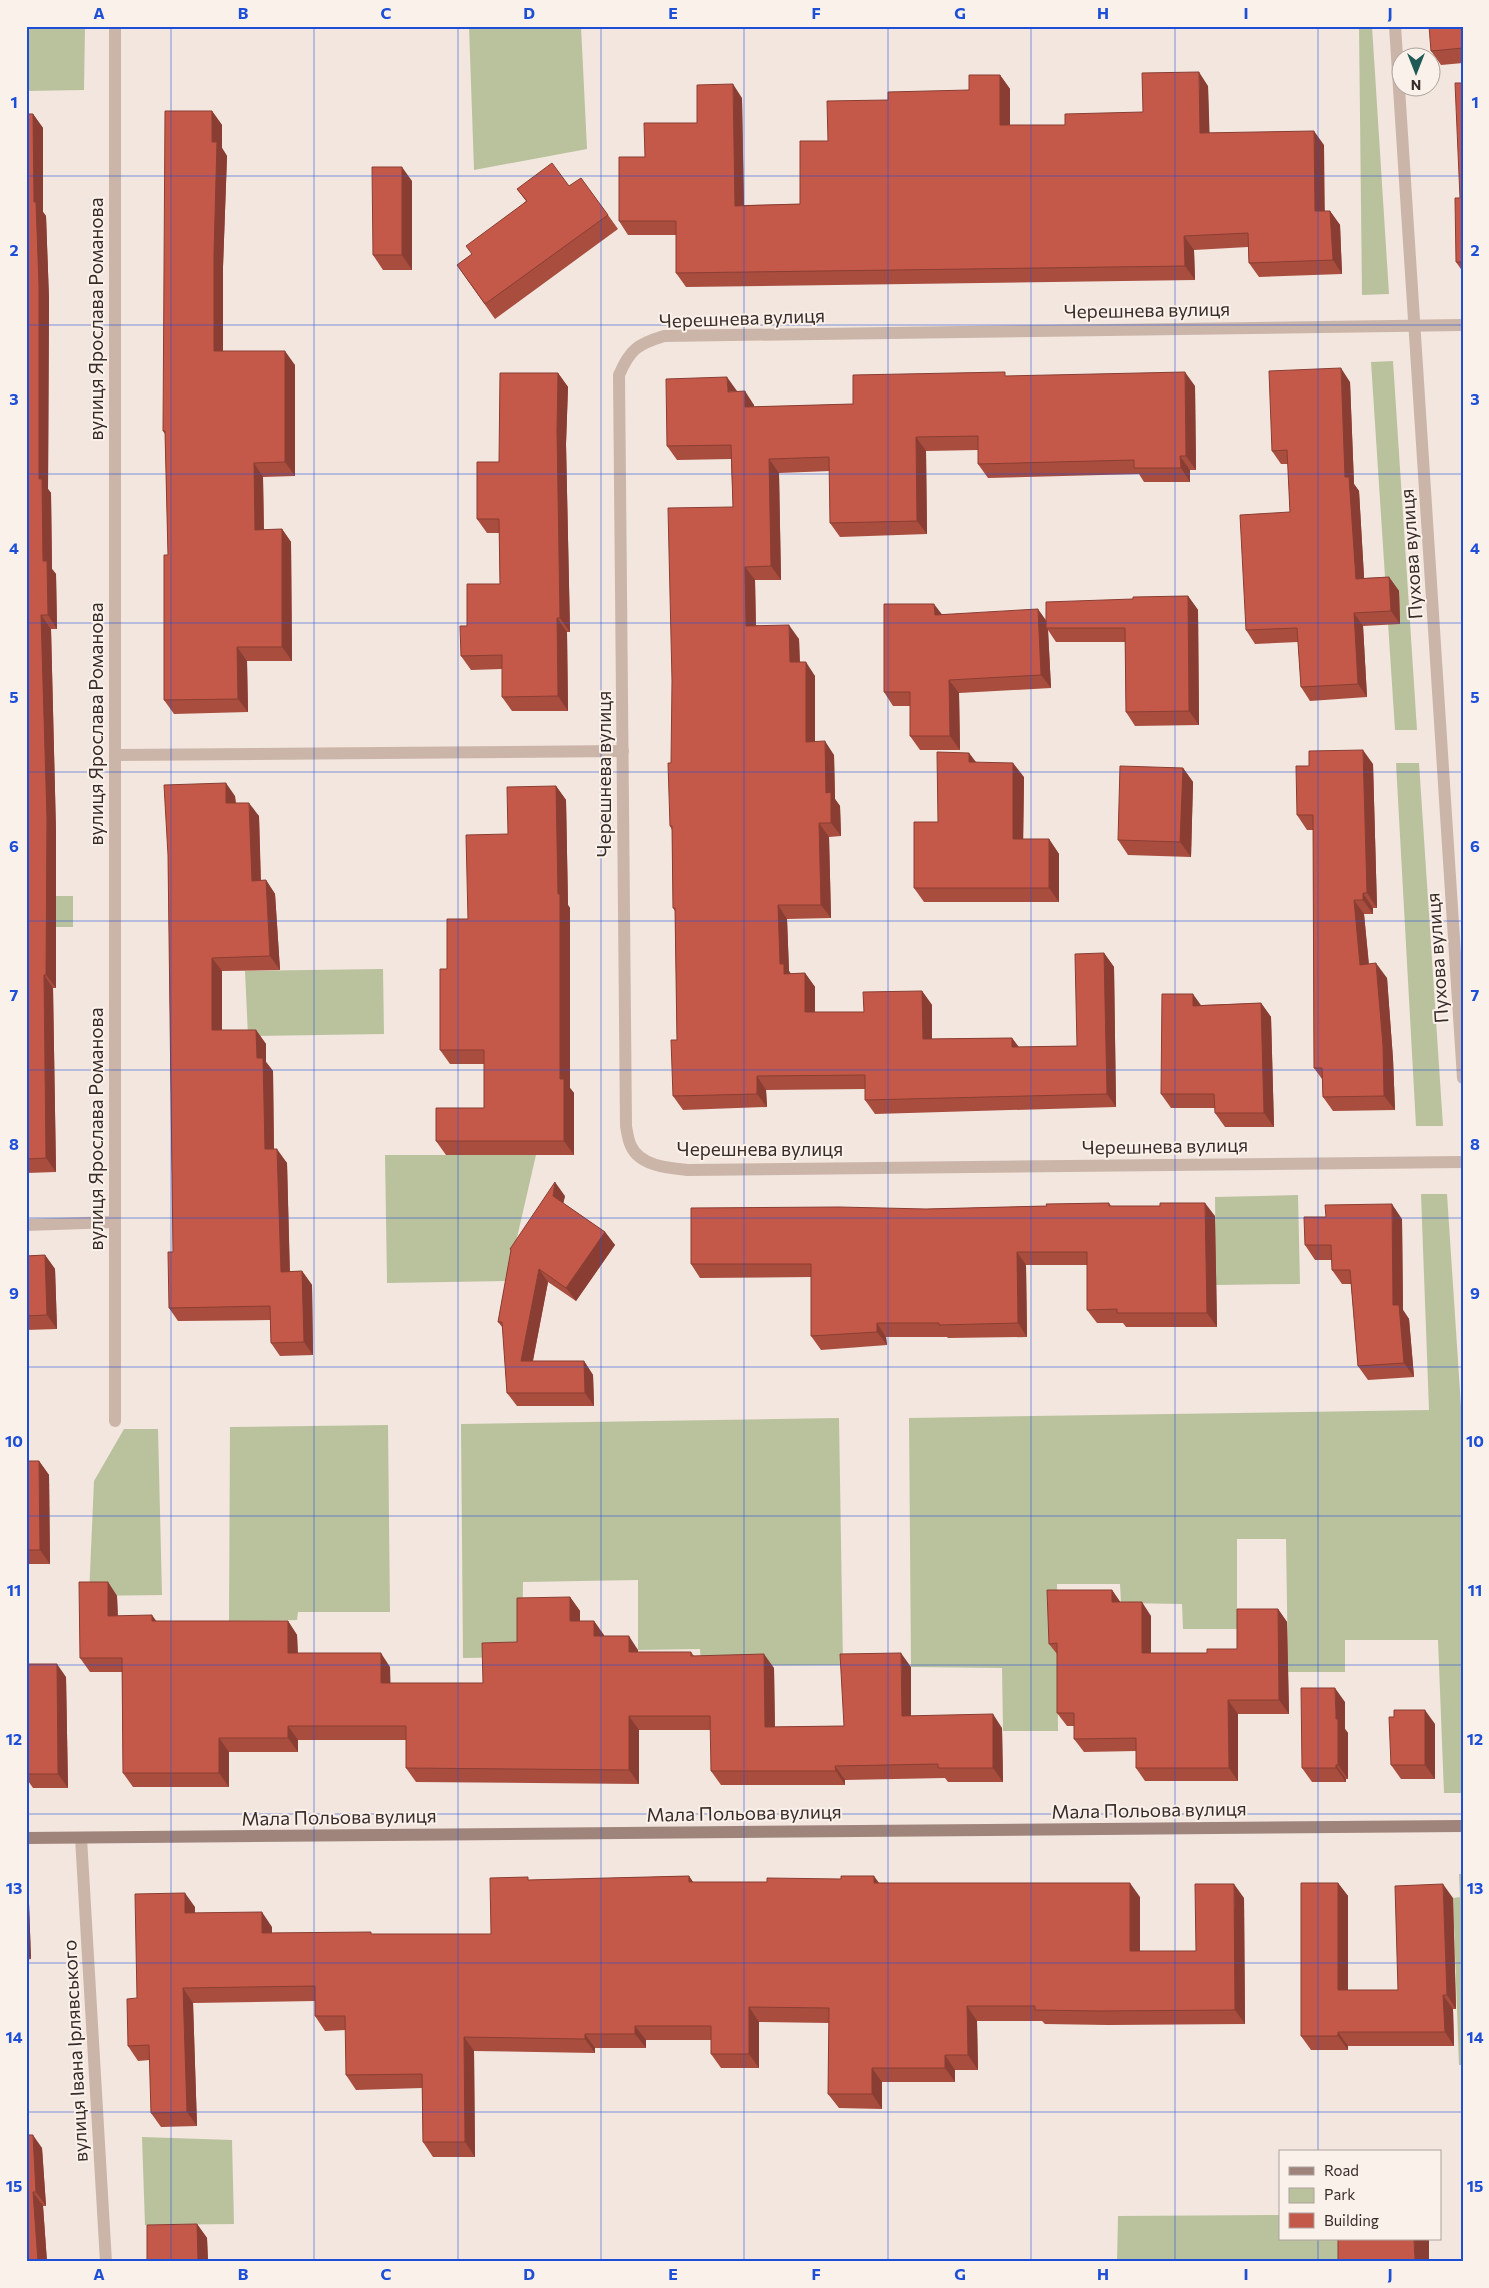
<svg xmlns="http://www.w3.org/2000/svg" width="1489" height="2288" font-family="Commissioner,sans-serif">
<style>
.green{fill:#bac29d}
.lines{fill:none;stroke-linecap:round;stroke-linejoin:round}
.street{stroke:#cbb5a9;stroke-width:12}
.secondary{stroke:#9f847b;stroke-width:12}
.wall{fill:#a94d3f}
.shaded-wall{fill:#8a3e33}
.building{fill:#c55949;stroke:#8a3e33}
.grid{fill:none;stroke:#1d4ed8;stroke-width:1;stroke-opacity:0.55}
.labels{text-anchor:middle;stroke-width:4;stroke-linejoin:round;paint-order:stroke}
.street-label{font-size:19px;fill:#382c29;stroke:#faf1ea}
.neatline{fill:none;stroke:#1d4ed8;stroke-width:2}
.grid-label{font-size:16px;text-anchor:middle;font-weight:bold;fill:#1d4ed8}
</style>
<rect width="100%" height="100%" fill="#f2e6de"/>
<g class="green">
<path d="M26,26H85L84,90L26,91Z"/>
<path d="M469,26H581L587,149L474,170Z"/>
<path d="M1359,26H1372L1389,294L1362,295Z"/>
<path d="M1393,361L1417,730H1395L1371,362Z"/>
<path d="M1396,763H1419L1443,1126H1416Z"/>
<rect x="26" y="896" width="47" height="31"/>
<path d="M383,969L384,1034L248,1036L245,971Z"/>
<path d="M385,1155H536L507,1281L387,1283Z"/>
<path d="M1421,1194H1447L1463,1437V1793H1444L1438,1640H1345V1672H1288L1286,1539H1237V1629H1183L1182,1604L1121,1603L1120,1584H1057L1058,1731H1003L1002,1668L911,1667L909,1418L1429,1410Z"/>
<path d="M1298,1195L1300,1284L1216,1285L1215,1197Z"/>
<path d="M839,1418L843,1665L701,1666L700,1649L638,1650V1580L523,1582L522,1657L463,1658L461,1424Z"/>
<path d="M388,1425L390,1612H298L297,1620L229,1621L230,1427Z"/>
<path d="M124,1429H158L162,1595L89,1596L94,1481Z"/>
<path d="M1459,1874H1463V2065H1459L1453,1898L1460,1897Z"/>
<path d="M142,2137L232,2140L234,2224L145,2225Z"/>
<path d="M1280,2215V2239H1352L1353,2262H1117L1118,2216Z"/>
</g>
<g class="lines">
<g class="street">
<path d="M1395,26L1463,1078"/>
<path d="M1463,325L664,336C638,344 630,349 619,375L626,1126C627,1132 628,1140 631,1146C640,1166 668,1168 688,1170L1463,1162"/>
<path d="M115,755L623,751"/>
<path d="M26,1225L114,1222"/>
<path d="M115,1421V26"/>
<path d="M81,1838L106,2262"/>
</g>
<path class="secondary" d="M26,1838L1463,1826"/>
</g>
<g class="wall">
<path d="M1463,26V63L1441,65L1431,51Z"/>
<path d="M1000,75L1010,89V125H1065L1143,112L1208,86L1209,133L1324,145V211H1330L1340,225L1342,274L1259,277L1249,263L1248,247L1194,250L1195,280L686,287L676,273V235H628L619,221L645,157L697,123L742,98L744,205L800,204L828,141L888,100L969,90Z"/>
<path d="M1463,83V272L1456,262L1460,198Z"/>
<path d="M212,111L222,125V148L227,156L223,267V351L295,365V476L263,477L264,530L282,529L291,542L292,661H247L248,712L174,714L164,700L168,555L165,434L163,431Z"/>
<path d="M26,114H33L43,128V212L46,216L49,299L48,489L51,493L52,569L56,574L57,629H51L56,832V988H53L56,1172L26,1173Z"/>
<path d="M412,181V270H383L373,255Z"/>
<path d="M569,186L608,215L618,229L495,319L457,265L472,254L526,201L517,189Z"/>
<path d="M558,373L568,387L566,444L570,632H567L568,711H512L502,697V669L471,670L461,656L467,626L500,584L499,533H487L477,519L499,462Z"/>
<path d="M1007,376L1195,386L1196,470H1190V482H1144L1139,474L988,478L978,464V450L926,451L927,534L840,537L830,523V471L779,473L781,580H755L756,625L799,639L800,662L815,676V742L834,755L835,799L840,806L841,836L829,837L831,918L787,919L789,971L791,974L805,973L815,987V1012H864L922,991L932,1005V1039L1012,1038L1019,1047L1077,1046L1104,953L1114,967L1116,1107L875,1114L865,1100V1089L766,1090L767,1107L683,1110L673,1096L677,1040L675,911L673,908L672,830L670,826L671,763L733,507L731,459L677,460L667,446L737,392L754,405V407L853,404Z"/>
<path d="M1350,382L1354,484L1359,491L1364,578L1389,577L1399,591L1400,624L1363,626L1367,697L1310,701L1301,687L1298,642L1255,644L1246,630L1290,512L1288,464H1281L1272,451Z"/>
<path d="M1188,596L1198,610L1199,725L1135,726L1126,712L1125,642H1056L1048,630L1051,688L959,693L960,750H920L910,736V706H893L884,692L942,614L1046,621L1133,599Z"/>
<path d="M969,753L976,762L1024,777L1023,839H1049L1059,854V902H924L914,888L938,822Z"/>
<path d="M1373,764L1377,908H1373V914H1364L1369,964L1387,978L1393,1059L1395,1110L1333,1111L1323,1097L1322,1079L1314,1068L1313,830H1307L1297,815Z"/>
<path d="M1183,768L1193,782L1191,857L1128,855L1118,840Z"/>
<path d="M556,786L566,800L568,905L570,908V1088L574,1093V1155H446L436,1141L484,1108V1064H450L440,1050L447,969L468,919L508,834Z"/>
<path d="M235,796L236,803L259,816L261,881L266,880L275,894L280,970L222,971V1030H256L266,1044V1062L273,1071L274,1149L287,1163L290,1272L302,1271L312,1285L313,1355L280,1356L271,1343L270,1320L178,1321L169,1308L173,1252L168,855Z"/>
<path d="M1261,1003L1271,1017L1274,1127H1225L1215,1113V1108H1171L1161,1094L1201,1005Z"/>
<path d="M565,1196L563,1203L605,1232L615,1245L576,1301L548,1282L533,1361H584L593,1375L594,1406H517L507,1393L503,1328L498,1322L511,1251L510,1249Z"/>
<path d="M1109,1203L1111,1206L1215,1216L1217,1327H1126L1123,1323H1097L1087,1310V1265H1026L1027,1337L948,1338L947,1337H886L887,1345L821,1350L811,1336V1277L700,1278L691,1264L926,1209L1047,1206Z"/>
<path d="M1402,1219L1403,1310L1409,1319L1414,1377L1368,1380L1358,1366L1351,1284H1342L1332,1270V1260H1315L1305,1245Z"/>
<path d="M45,1255L55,1269L57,1329L26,1330V1256Z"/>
<path d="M26,1461H39L49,1475L50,1564H26Z"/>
<path d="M108,1582L117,1596L118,1616L156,1621H288L297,1635L298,1653L390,1667V1683H483L517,1642L570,1597L580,1611V1621H594L604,1636L638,1650V1652H691L694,1656L774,1668L775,1727L844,1726L911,1667V1716L1002,1728L1003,1782H948L945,1778L845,1780V1785H721L711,1771V1730H639V1784L416,1782L406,1768V1740H298V1752H229V1787H133L123,1773L122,1672H90L80,1658Z"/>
<path d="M1112,1590L1120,1602L1151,1616V1653H1207L1237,1649L1278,1609L1287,1622L1289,1714H1238V1781H1145L1136,1768V1751L1084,1752L1074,1739V1726H1067L1057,1713V1654L1049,1644Z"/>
<path d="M26,1664L66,1677L68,1788H33L26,1778Z"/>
<path d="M1345,1702V1729L1348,1733V1779H1346V1782H1312L1302,1768Z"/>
<path d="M1394,1717L1435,1724V1779H1401L1391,1765Z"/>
<path d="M689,1876L693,1882L879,1883L1140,1897V1951H1196L1244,1898L1245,2024L1108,2025L1045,2024L1042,2021H977L978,2070H955V2082H882V2109L839,2108L828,2094L829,2023L759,2022V2068H721L711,2054V2040H646V2048H595V2053L474,2051L475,2157H433L423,2142L422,2088L356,2090L346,2075V2030L325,2031L315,2016V2001L193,2003L197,2126L161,2127L151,2113L150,2060L138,2061L128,2046L137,1998L195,1907V1913L272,1927V1933L373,1934H491L529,1880Z"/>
<path d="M1338,1883L1348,1896V1990H1398L1453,1898L1456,2009H1453L1454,2046H1348V2050H1311L1301,2036Z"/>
<path d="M26,1900L29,1904L31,1959L26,1960Z"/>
<path d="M26,2135L42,2148L46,2206H43L47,2262H26Z"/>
<path d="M197,2224L207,2238L208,2262H147Z"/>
</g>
<g class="shaded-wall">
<path d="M1199,72L1208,86L1210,146L1200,133Z"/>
<path d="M1000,75L1010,89V139L1000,125Z"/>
<path d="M733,84L742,98L744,219L735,206Z"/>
<path d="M212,111L222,125V148L227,156L223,267V365L214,351Z"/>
<path d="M33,114L43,128V212L46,216L49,299L48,489L51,493L52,569L56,574L57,629L48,615L43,561L39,479L34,202Z"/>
<path d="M1314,131L1324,145L1325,225L1315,211Z"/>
<path d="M402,167L412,181V270L402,255Z"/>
<path d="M1330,211L1340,225L1342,274L1333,260Z"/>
<path d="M1184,236L1194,250L1195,280L1185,266Z"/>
<path d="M285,351L295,365V476L285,462Z"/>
<path d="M1341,368L1350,382L1354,484L1359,491L1365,593L1356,579L1345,477Z"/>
<path d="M1185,372L1195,386L1196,470L1186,456Z"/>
<path d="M558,373L568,387L566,444L570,632L560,618L557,430Z"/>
<path d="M727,377L737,391L728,392Z"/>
<path d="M745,391L754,405L755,421L745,407Z"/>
<path d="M916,437L926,451L927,534L917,521Z"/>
<path d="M1180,456L1190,470V482L1181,468Z"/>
<path d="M769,459L779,473L781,580L771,566Z"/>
<path d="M254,463L263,477L264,543L255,530Z"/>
<path d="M282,529L291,542L292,661L282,647Z"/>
<path d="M745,567L755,580L756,639L746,626Z"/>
<path d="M1389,577L1399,591L1400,624L1391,611Z"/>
<path d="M1188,596L1198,610L1199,725L1189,711Z"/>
<path d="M934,604L944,617L935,615Z"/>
<path d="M1038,609L1048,623L1046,628L1048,630L1051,688L1041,675Z"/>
<path d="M1354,613L1363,626L1367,697L1358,684Z"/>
<path d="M41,615L51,629L56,832V988L46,975Z"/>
<path d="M557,618L567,632L568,711L558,696Z"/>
<path d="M789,625L799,639L800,676L790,662Z"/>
<path d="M237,647L247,661L248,712L238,699Z"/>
<path d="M806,662L815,676V756L806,742Z"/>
<path d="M949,680L959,693L960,750L950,736Z"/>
<path d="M825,741L834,755L835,799L840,806L841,836L831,823L826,793Z"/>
<path d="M1363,750L1373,764L1377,908L1367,893Z"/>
<path d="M969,753L979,767L969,762Z"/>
<path d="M1013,763L1024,777L1023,854L1013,839Z"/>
<path d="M1183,768L1193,782L1191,857L1180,842Z"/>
<path d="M226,783L235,796L236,817L226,803Z"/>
<path d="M556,786L566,800L568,905L570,908V1088L574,1093V1155L564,1141L560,1079Z"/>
<path d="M249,803L259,816L261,895L252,881Z"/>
<path d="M819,823L829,837L831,918L821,905Z"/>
<path d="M1049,839L1059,854V902L1049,888Z"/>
<path d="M266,880L275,894L280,970L270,956Z"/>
<path d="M1363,893L1373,908V914L1363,900Z"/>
<path d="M1354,900L1364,914L1370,979L1360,965Z"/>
<path d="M778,905L787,919L789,971L794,978L784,974L780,964Z"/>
<path d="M1104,953L1114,967L1116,1107L1107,1094Z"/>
<path d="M212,958L222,971V1044L212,1030Z"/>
<path d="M1376,963L1387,978L1393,1059L1395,1110L1384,1096Z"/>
<path d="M805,973L815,987V1026L805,1012Z"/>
<path d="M44,975L53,988L56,1172L46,1158Z"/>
<path d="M922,991L932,1005V1053L923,1039Z"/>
<path d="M1193,994L1203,1008L1193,1006Z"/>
<path d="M1261,1003L1271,1017L1274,1127L1264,1113Z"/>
<path d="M256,1030L266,1044V1062L273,1071L274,1163L265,1149L257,1058Z"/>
<path d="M1012,1038L1022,1052L1012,1047Z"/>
<path d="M757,1076L766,1090L767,1107L757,1094Z"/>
<path d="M277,1149L287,1163L290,1285L281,1272Z"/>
<path d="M555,1182L565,1196L562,1209L553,1196Z"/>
<path d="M1205,1203L1215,1216L1217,1327L1207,1313Z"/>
<path d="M1392,1204L1402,1219L1403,1310L1409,1319L1414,1377L1404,1363L1393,1305Z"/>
<path d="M605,1232L615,1245L576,1301L566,1288Z"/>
<path d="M1017,1252L1026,1265L1027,1337L1018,1323Z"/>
<path d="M45,1255L55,1269L57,1329L47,1315Z"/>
<path d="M539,1269L548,1282L530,1375L521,1361Z"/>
<path d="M302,1271L312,1285L313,1355L304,1342Z"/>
<path d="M877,1323L886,1337L887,1345L877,1332Z"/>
<path d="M584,1361L593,1375L594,1406L585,1393Z"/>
<path d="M39,1461L49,1475L50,1564L40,1550Z"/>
<path d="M108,1582L117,1596L118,1630L108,1616Z"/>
<path d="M1112,1590L1121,1603L1112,1602Z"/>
<path d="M570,1597L580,1611V1635L570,1621Z"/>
<path d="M1142,1602L1151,1616V1666L1142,1653Z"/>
<path d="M1278,1609L1287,1622L1289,1714L1279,1700Z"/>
<path d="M152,1615L162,1629L152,1621Z"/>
<path d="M288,1621L297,1635L298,1667L288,1653Z"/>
<path d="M594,1621L604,1635V1650L594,1636Z"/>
<path d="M629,1636L638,1650V1666L629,1652Z"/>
<path d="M381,1653L390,1667L391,1697L381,1683Z"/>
<path d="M901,1653L911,1667V1730L902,1716Z"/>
<path d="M764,1654L774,1668L775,1741L765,1727Z"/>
<path d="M57,1664L66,1677L68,1788L58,1774Z"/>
<path d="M1335,1688L1345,1702V1729L1348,1733V1779L1338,1765L1336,1719Z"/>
<path d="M1228,1700L1238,1714V1781L1229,1768Z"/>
<path d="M1425,1710L1435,1724V1779L1425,1765Z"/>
<path d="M993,1714L1002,1728L1003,1782L993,1768Z"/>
<path d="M629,1716L639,1730V1784L629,1770Z"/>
<path d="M288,1726L298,1740V1752L288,1738Z"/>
<path d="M219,1738L229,1752V1787L219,1773Z"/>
<path d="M1336,1765L1346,1779V1782L1336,1768Z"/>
<path d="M835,1766L845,1780V1785L836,1771Z"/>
<path d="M689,1876L699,1891L689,1882Z"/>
<path d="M874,1876L885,1891L874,1883Z"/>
<path d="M1130,1883L1140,1897V1966L1130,1951Z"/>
<path d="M1338,1883L1348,1896V2004L1338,1990Z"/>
<path d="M1234,1884L1244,1898L1245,2024L1235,2010Z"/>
<path d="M1443,1884L1453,1898L1456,2009L1447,1995Z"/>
<path d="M185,1893L195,1907V1928L185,1913Z"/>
<path d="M26,1900L29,1904L31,1959L26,1953Z"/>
<path d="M262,1912L272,1927V1947L262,1933Z"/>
<path d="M183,1988L193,2003L197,2126L187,2112Z"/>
<path d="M1443,1995L1453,2009L1454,2046L1445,2032Z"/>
<path d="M967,2006L977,2021L978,2070L968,2055Z"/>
<path d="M749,2007L759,2022V2068L749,2054Z"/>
<path d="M635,2026L646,2040V2048L635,2034Z"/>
<path d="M1338,2032L1348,2046V2050L1338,2036Z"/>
<path d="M585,2034L595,2048V2053L585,2039Z"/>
<path d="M464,2037L474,2051L475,2157L465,2142Z"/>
<path d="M945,2055L955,2070V2082L945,2068Z"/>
<path d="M872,2068L882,2082V2109L872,2094Z"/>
<path d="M33,2135L42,2148L46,2206L36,2192Z"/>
<path d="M33,2192L43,2206L47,2262H38Z"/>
<path d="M197,2224L207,2238L208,2262H199L198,2261Z"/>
<path d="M1414,2239H1429V2262H1415Z"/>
</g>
<g class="building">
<path d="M1429,26H1463V48L1431,51Z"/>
<path d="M1199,72L1200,133L1314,131L1315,211H1330L1333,260L1249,263L1248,233L1184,236L1185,266L676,273V221H619V157H645L644,123H697V85L733,84L735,206L800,204V141H828L827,101L888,100V92L969,90V75H1000V125H1065V114L1143,112L1142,73Z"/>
<path d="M1455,83H1463V262H1456L1455,198H1460Z"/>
<path d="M165,111H212V142H217L214,253V351H285V462L254,463L255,530L282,529V647H237L238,699L164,700V555H168L165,431H163Z"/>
<path d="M26,114H33L34,202H36L39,286V479H42L43,561H47L48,615H41L47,818L46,975H44L46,1158L26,1159Z"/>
<path d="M552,163L569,186L581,178L608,215L485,304L457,265L472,254L466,246L527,201L517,189Z"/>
<path d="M372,167H402V255H373Z"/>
<path d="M1341,368L1345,477H1349L1356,579L1389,577L1391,611L1354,613L1358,684L1301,687L1297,628L1246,630L1240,515L1290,512L1287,450L1272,451L1269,371Z"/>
<path d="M1005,372V376L1185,372L1186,456H1180L1181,468H1134V460L978,464V436L916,437L917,521L830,523L829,457L769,459L771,566L745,567L746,626L789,625L790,662H806V742L825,741L826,793L831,792V823H819L821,905H778L780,964H784V974L805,973V1012H864L863,992L922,991L923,1039L1012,1038V1047L1077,1046L1075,954L1104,953L1107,1094L865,1100V1075L757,1076V1094L673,1096L671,1040H677L675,908H673L672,826H670L668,763H671L672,681L668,508L733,507L731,445L667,446L666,379L727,377L728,392L745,391V407L853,404V375Z"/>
<path d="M500,373H558L557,430L560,618H557L558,696L502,697V655L461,656L460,626H467V584H500L499,519H477V462H499Z"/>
<path d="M1188,596L1189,711L1126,712L1125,628H1046V602L1133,599V597Z"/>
<path d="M884,604H934L935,615L1038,609L1041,675L949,680L950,736H910V692H884Z"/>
<path d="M1363,750L1367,893H1363V900H1354L1360,965L1376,963L1383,1045L1384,1096L1323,1097L1322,1068H1314L1313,815H1297L1296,766H1309V751Z"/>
<path d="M937,752L969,753V762L1013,763V839H1049V888H914V822H938Z"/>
<path d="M1120,766L1183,768L1180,842L1118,840Z"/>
<path d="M226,783V803H249L252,881L266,880L270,956L212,958V1030H256L257,1058H263L265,1149H277L281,1272L302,1271L304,1342L271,1343L270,1306L169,1308L168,1252H173L168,855L164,785Z"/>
<path d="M556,786L558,894H560V1079H564V1141H436V1108H484V1050H440V969H447V919H468L466,835L508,834L507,787Z"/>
<path d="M1162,994H1193V1006L1261,1003L1264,1113H1215L1214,1094H1161Z"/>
<path d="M555,1182L553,1196L605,1232L566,1288L539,1269L521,1361H584L585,1393H507L502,1322H498L511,1250L510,1249Z"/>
<path d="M1109,1203V1206H1160V1203H1205L1207,1313H1117V1309L1087,1310V1252H1017L1018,1323L939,1325V1323H877V1332L811,1336V1264H691V1208L839,1207L926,1209L1047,1206L1046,1204Z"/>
<path d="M1392,1204L1393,1305H1399L1404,1363L1358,1366L1350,1270H1332L1331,1245H1305L1304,1217H1326L1325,1205Z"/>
<path d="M45,1255L47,1315L26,1316V1256Z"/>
<path d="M26,1461H39L40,1550H26Z"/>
<path d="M79,1582H108V1616L152,1615V1621H288V1653H381V1683H483L482,1643L517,1642V1598L570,1597V1621H594V1636H629V1652H691V1656L764,1654L765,1727L844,1726L840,1654L901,1653L902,1716L993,1714V1768H938V1764L835,1766L836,1771H711L710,1716H629V1770L406,1768V1726H288V1738H219V1773H123L122,1658H80Z"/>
<path d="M1047,1590H1112V1602H1142V1653H1207V1649H1237V1609H1278L1279,1700H1228L1229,1768H1136V1738L1074,1739V1713H1057V1643L1049,1644Z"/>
<path d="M26,1664H57L58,1774H26Z"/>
<path d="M1301,1688H1335L1336,1719H1338V1765H1336V1768H1302Z"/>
<path d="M1394,1710H1425V1765H1391L1389,1717H1394Z"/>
<path d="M689,1876V1882H767V1878L841,1879V1876H874V1883H1130V1951H1196L1195,1884H1234L1235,2010L1098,2011L1035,2010V2006H967L968,2055H945V2068H872V2094H828L829,2008L749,2007V2054H711V2026H635V2034H585V2039L464,2037L465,2142H423L422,2074L346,2075L345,2016H315V1986L183,1988L187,2112L151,2113L149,2045L128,2046L127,1999L137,1998L135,1894L185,1893V1913L262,1912V1933L371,1932V1934H491L490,1878L528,1877V1880Z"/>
<path d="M1301,1883H1338V1990H1398L1395,1886L1443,1884L1447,1995H1443L1445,2032H1338V2036H1301Z"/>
<path d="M26,2135H33L36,2192H33L38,2262H26Z"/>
<path d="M197,2224L198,2261L147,2262V2225Z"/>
<path d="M1338,2239H1414L1415,2262H1338Z"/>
</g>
<path class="grid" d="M171,26V2262M314,26V2262M458,26V2262M601,26V2262M744,26V2262M888,26V2262M1031,26V2262M1175,26V2262M1318,26V2152M26,176H1463M26,325H1463M26,474H1463M26,623H1463M26,772H1463M26,921H1463M26,1070H1463M26,1218H1463M26,1367H1463M26,1516H1463M26,1665H1463M26,1814H1463M26,1963H1463M26,2112H1463M1318,2239V2262"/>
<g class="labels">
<g class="street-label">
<text transform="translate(1147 310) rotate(-1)" y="7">Черешнева вулиця</text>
<text transform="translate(742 318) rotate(-2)" y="7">Черешнева вулиця</text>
<text transform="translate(96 319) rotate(-90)" y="7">вулиця Ярослава Романова</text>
<text transform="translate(1411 554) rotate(-94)" y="7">Пухова вулиця</text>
<text transform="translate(96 724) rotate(-90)" y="7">вулиця Ярослава Романова</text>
<text transform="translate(604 774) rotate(-90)" y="7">Черешнева вулиця</text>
<text transform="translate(1437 958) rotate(-94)" y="7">Пухова вулиця</text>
<text transform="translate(96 1129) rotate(-90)" y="7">вулиця Ярослава Романова</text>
<text transform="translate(1165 1146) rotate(-1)" y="7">Черешнева вулиця</text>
<text x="760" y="1156">Черешнева вулиця</text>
<text transform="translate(1149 1810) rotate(-1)" y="7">Мала Польова вулиця</text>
<text transform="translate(744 1813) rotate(-1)" y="7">Мала Польова вулиця</text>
<text transform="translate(339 1817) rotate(-1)" y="7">Мала Польова вулиця</text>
<text transform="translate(75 2051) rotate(-93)" y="7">вулиця Івана Ірлявського</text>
</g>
</g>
<rect width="1489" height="2288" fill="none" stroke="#faf1ea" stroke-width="55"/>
<rect x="1279" y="2150" width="162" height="90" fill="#faf1ea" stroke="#aca29d"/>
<rect x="1289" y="2167" width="25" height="8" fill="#9f847b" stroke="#aca29d"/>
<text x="1324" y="2176" font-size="15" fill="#382c29">Road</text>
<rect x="1289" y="2188" width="25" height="15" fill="#bac29d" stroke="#aca29d"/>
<text x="1324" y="2200" font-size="15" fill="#382c29">Park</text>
<rect x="1289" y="2213" width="25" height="15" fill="#c55949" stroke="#aca29d"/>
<text x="1324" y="2226" font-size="15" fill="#382c29">Building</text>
<g transform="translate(1416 72) rotate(180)"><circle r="24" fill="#faf1ea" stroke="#aca29d"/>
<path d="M0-4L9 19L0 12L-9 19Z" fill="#1f5a57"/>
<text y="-8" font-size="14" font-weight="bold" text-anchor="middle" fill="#382c29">N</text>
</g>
<rect x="28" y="28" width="1434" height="2232" class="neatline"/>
<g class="grid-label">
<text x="99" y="19">A</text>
<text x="243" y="19">B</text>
<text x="386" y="19">C</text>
<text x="529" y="19">D</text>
<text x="673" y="19">E</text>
<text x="816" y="19">F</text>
<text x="960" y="19">G</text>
<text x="1103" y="19">H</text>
<text x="1246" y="19">I</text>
<text x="1390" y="19">J</text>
<text x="14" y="108">1</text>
<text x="1475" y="108">1</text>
<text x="14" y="256">2</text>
<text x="1475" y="256">2</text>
<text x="14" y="405">3</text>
<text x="1475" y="405">3</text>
<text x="14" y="554">4</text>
<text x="1475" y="554">4</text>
<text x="14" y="703">5</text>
<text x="1475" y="703">5</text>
<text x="14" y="852">6</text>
<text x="1475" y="852">6</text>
<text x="14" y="1001">7</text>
<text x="1475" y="1001">7</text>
<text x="14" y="1150">8</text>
<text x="1475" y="1150">8</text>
<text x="14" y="1299">9</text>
<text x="1475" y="1299">9</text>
<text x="14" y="1447">10</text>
<text x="1475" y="1447">10</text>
<text x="14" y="1596">11</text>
<text x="1475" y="1596">11</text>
<text x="14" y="1745">12</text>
<text x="1475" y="1745">12</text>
<text x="14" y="1894">13</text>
<text x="1475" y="1894">13</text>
<text x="14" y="2043">14</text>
<text x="1475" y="2043">14</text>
<text x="14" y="2192">15</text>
<text x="1475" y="2192">15</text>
<text x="99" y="2280">A</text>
<text x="243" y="2280">B</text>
<text x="386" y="2280">C</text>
<text x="529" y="2280">D</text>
<text x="673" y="2280">E</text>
<text x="816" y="2280">F</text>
<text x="960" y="2280">G</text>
<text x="1103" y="2280">H</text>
<text x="1246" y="2280">I</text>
<text x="1390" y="2280">J</text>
</g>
</svg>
